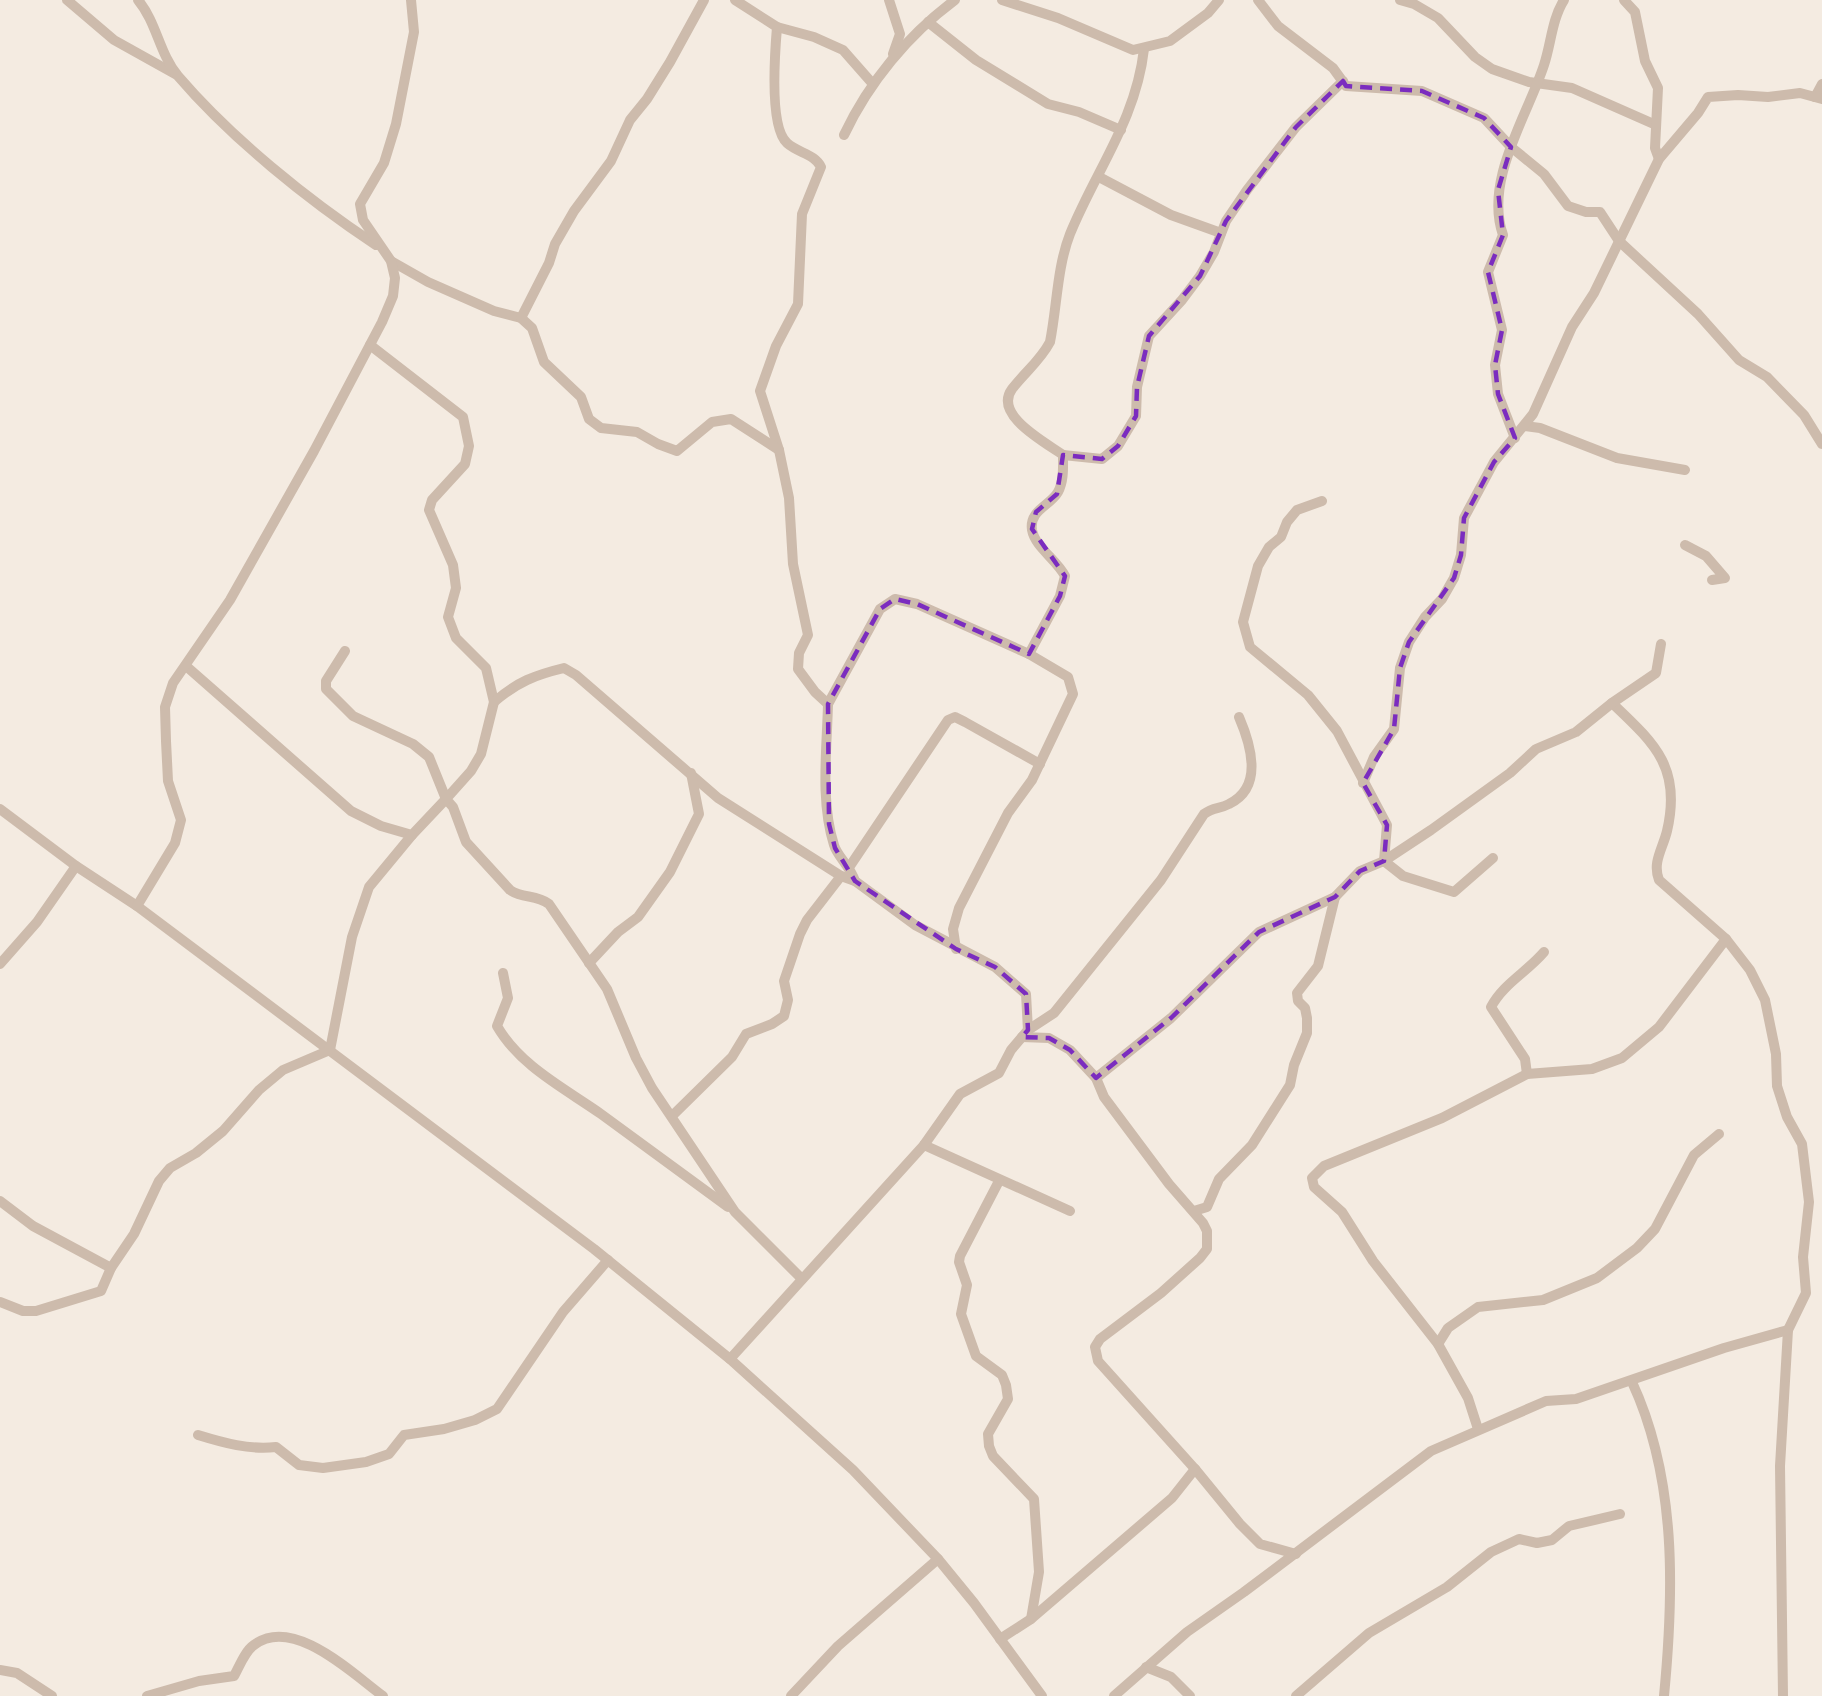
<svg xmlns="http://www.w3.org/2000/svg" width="1822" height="1696" font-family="Rubik,sans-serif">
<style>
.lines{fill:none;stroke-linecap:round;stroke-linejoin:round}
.minor{stroke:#cdbbac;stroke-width:10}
.marked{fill:none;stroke:#7b2cbf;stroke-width:4.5;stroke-dasharray:12 8;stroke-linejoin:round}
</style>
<rect width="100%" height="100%" fill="#f4ebe1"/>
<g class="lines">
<g class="minor">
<path d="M67,0L114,40L175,74"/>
<path d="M138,0C157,23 159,53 178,76C231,138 308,200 376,245"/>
<path d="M735,0L777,27C775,51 769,127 787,143C798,153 815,154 821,167L802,214L798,304L776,346L760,391L779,450L789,498L793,564L808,635L799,653L798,669L815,692L828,704C827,749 820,801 834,845C837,856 850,866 855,881"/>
<path d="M889,0L900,34L893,54"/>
<path d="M1002,0L1058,18L1133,50L1170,41L1208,13L1219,0"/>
<path d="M1258,0L1278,26L1333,68L1346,86L1422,91L1484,118L1511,147L1544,174L1568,206L1586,212H1600L1619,241L1698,314L1739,360L1767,377L1804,415L1822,444"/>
<path d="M1400,0L1414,4L1438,18L1475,57L1492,69L1529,82L1572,88L1656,125"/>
<path d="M1624,0L1635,12L1645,61L1658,88L1655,148L1659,159"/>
<path d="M928,22L976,60L1048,104L1079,112L1121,130"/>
<path d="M777,27L814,37L843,50L872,83"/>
<path d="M1815,97L1822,84"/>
<path d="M844,135C869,82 908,35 955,0"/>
<path d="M1099,177L1171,215L1221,233"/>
<path d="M391,261L428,282L494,311L521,318L532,328L544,362L581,397L589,419L601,428L637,432L658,444L677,451L712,422L731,419L779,450"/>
<path d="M521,318L549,263L555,244L574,211L611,161L630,120L647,99L670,62L704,0"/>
<path d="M370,345L463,417L469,446L465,464L432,500L429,510L453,565L456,588L448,617L456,638L486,668L494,702L481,754L471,771L446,799L453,807L466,842L510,890C523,899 536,894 549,904L607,989L636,1058L652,1088L735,1212L802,1279"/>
<path d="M1525,426L1540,428L1617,458L1685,470"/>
<path d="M1515,438L1498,394L1495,365L1502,330L1488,272L1503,235C1484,180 1527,117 1544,65C1551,44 1552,19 1564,0"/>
<path d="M1063,455L1102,459L1118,446L1136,416L1137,387L1149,336L1182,300L1200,276L1214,252L1226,221L1247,190L1296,127L1343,81"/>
<path d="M1322,501L1297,510L1287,522L1281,537L1269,547L1258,566L1243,622L1250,647L1308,695L1337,731L1387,825L1384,861L1403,876L1454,892L1493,858"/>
<path d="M1685,545L1706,556L1725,578L1712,580"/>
<path d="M1029,654L1060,596L1065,576C1057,560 1035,547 1032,530C1029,510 1050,506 1058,492C1064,481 1063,467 1063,455C1045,442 993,415 1012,389C1025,372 1040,361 1050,342C1057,307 1057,267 1070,234C1096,170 1136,120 1144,49"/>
<path d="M186,666L351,811L381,826L412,835L446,799L429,757L413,744L353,716L326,689V681L345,651"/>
<path d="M494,702C517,682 535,675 564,668L576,675L718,798L841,876L855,881L915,925L995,967L1026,994L1028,1030"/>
<path d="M1612,703C1654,743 1682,767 1667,831C1663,848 1652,862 1659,880L1726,939L1750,970L1765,1000L1776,1054L1777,1086L1787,1117L1802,1144L1809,1202L1803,1257L1806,1293L1788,1330L1780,1466L1783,1696"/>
<path d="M828,704L880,609L895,599L917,604L1029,654L1068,677L1073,694L1032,780L1008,813L959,908L953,929L956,949"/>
<path d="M1363,783L1374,757L1394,729L1400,668L1409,642L1425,617L1442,599L1454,578L1461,555L1464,518L1494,462L1533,414L1572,327L1594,293L1659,159L1698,113L1708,97L1738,95L1768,97L1800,93L1822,99"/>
<path d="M0,809L76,866L137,906L594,1249L730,1359L853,1470L938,1559L974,1603L1042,1696"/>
<path d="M850,866L948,720L955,717L965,722L1040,764"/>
<path d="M137,906L175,843L181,820L168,781L166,741L165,707L173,683L230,600L314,451L382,322L393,296L395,278L391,261L363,220L360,204L384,163L396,124L414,32L411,0"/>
<path d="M589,963L618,932L638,917L670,872L699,814L691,773"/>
<path d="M0,964L37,922L76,866"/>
<path d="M503,973L508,998L497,1026C520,1066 564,1088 601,1114C644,1145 686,1176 728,1207"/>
<path d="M1022,1037L1049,1038L1070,1050L1096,1078L1104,1097L1169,1184L1203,1223L1207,1231V1249L1200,1258L1161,1293L1100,1339L1095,1347L1098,1361L1195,1469L1240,1524L1260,1544L1296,1554"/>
<path d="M1527,1074L1525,1059L1491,1007C1503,984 1527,972 1544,952"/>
<path d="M1096,1078L1171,1018L1259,932L1335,897L1360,871L1384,861L1431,830L1510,773L1536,749L1576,732L1612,703L1656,673L1661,644"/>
<path d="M672,1116L732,1057L746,1034L772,1024L784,1016L788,1000L784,981L800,934L807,920L841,876"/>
<path d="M924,1145L1070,1211"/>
<path d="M999,1181L960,1256L959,1262L967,1285L961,1314L976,1356L1002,1375L1006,1385L1008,1399L988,1434L989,1446L993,1456L1034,1499L1039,1572L1031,1619"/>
<path d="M0,1201L33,1226L111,1268"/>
<path d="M1194,1211L1207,1207L1219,1179L1252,1145L1290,1085L1294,1065L1307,1033V1018L1305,1008L1298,1001L1297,993L1318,966L1335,897"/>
<path d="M0,1302L23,1311H36L101,1291L111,1268L134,1234L159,1181L170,1168L196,1153L223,1131L259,1090L283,1070L330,1050L352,937L369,887L412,835"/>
<path d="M1438,1344L1448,1328L1478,1307L1543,1300L1597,1278L1637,1248L1655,1229L1694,1155L1719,1134"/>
<path d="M730,1359L924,1145L960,1094L999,1073L1011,1050L1028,1030L1054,1013L1161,880L1204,814C1213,807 1220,809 1229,804C1264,787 1251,745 1239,717"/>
<path d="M1632,1382C1677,1479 1674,1592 1664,1696"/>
<path d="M1478,1429L1468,1398L1438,1344L1373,1261L1342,1212L1314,1187L1312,1178L1324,1166L1442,1118L1527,1074L1592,1069L1622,1058L1659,1027L1726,939"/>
<path d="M198,1435C224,1443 249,1450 276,1447L299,1465L323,1468L366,1462L389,1454L404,1435L444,1429L475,1420L497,1409L563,1312L608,1260"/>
<path d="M1000,1639L1031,1619L1172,1498L1195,1469"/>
<path d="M1146,1667L1171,1677L1190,1696"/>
<path d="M0,1670L17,1673L52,1696"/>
<path d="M147,1696L199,1681L234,1676C239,1667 245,1651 254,1645C293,1615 353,1674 383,1696"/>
<path d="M791,1696L838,1646L938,1559"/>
<path d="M1114,1696L1187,1632L1244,1592L1431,1451L1546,1401L1576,1399L1724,1348L1788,1330"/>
<path d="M1296,1696L1369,1633L1447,1587L1491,1552L1519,1539L1537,1543L1552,1540L1569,1526L1620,1514"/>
</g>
</g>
<path class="marked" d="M1343,81L1346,86L1422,91L1484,118L1511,147L1498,190L1503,235L1488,272L1502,330L1495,365L1498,394L1515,438L1494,462L1464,518L1461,555L1454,578L1409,642L1400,668L1394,729L1363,783L1387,825L1384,861L1360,871L1335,897L1259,932L1171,1018L1096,1078L1070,1050L1049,1038L1022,1037L1028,1030L1026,994L995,967L956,949L855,881L835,848L829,824L828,704L880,609L895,599L917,604L1029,654L1060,596L1065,576L1032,529L1036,512L1057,494L1063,455L1102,459L1118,446L1136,416L1137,387L1149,336L1200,276L1226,221L1296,127Z"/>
</svg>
